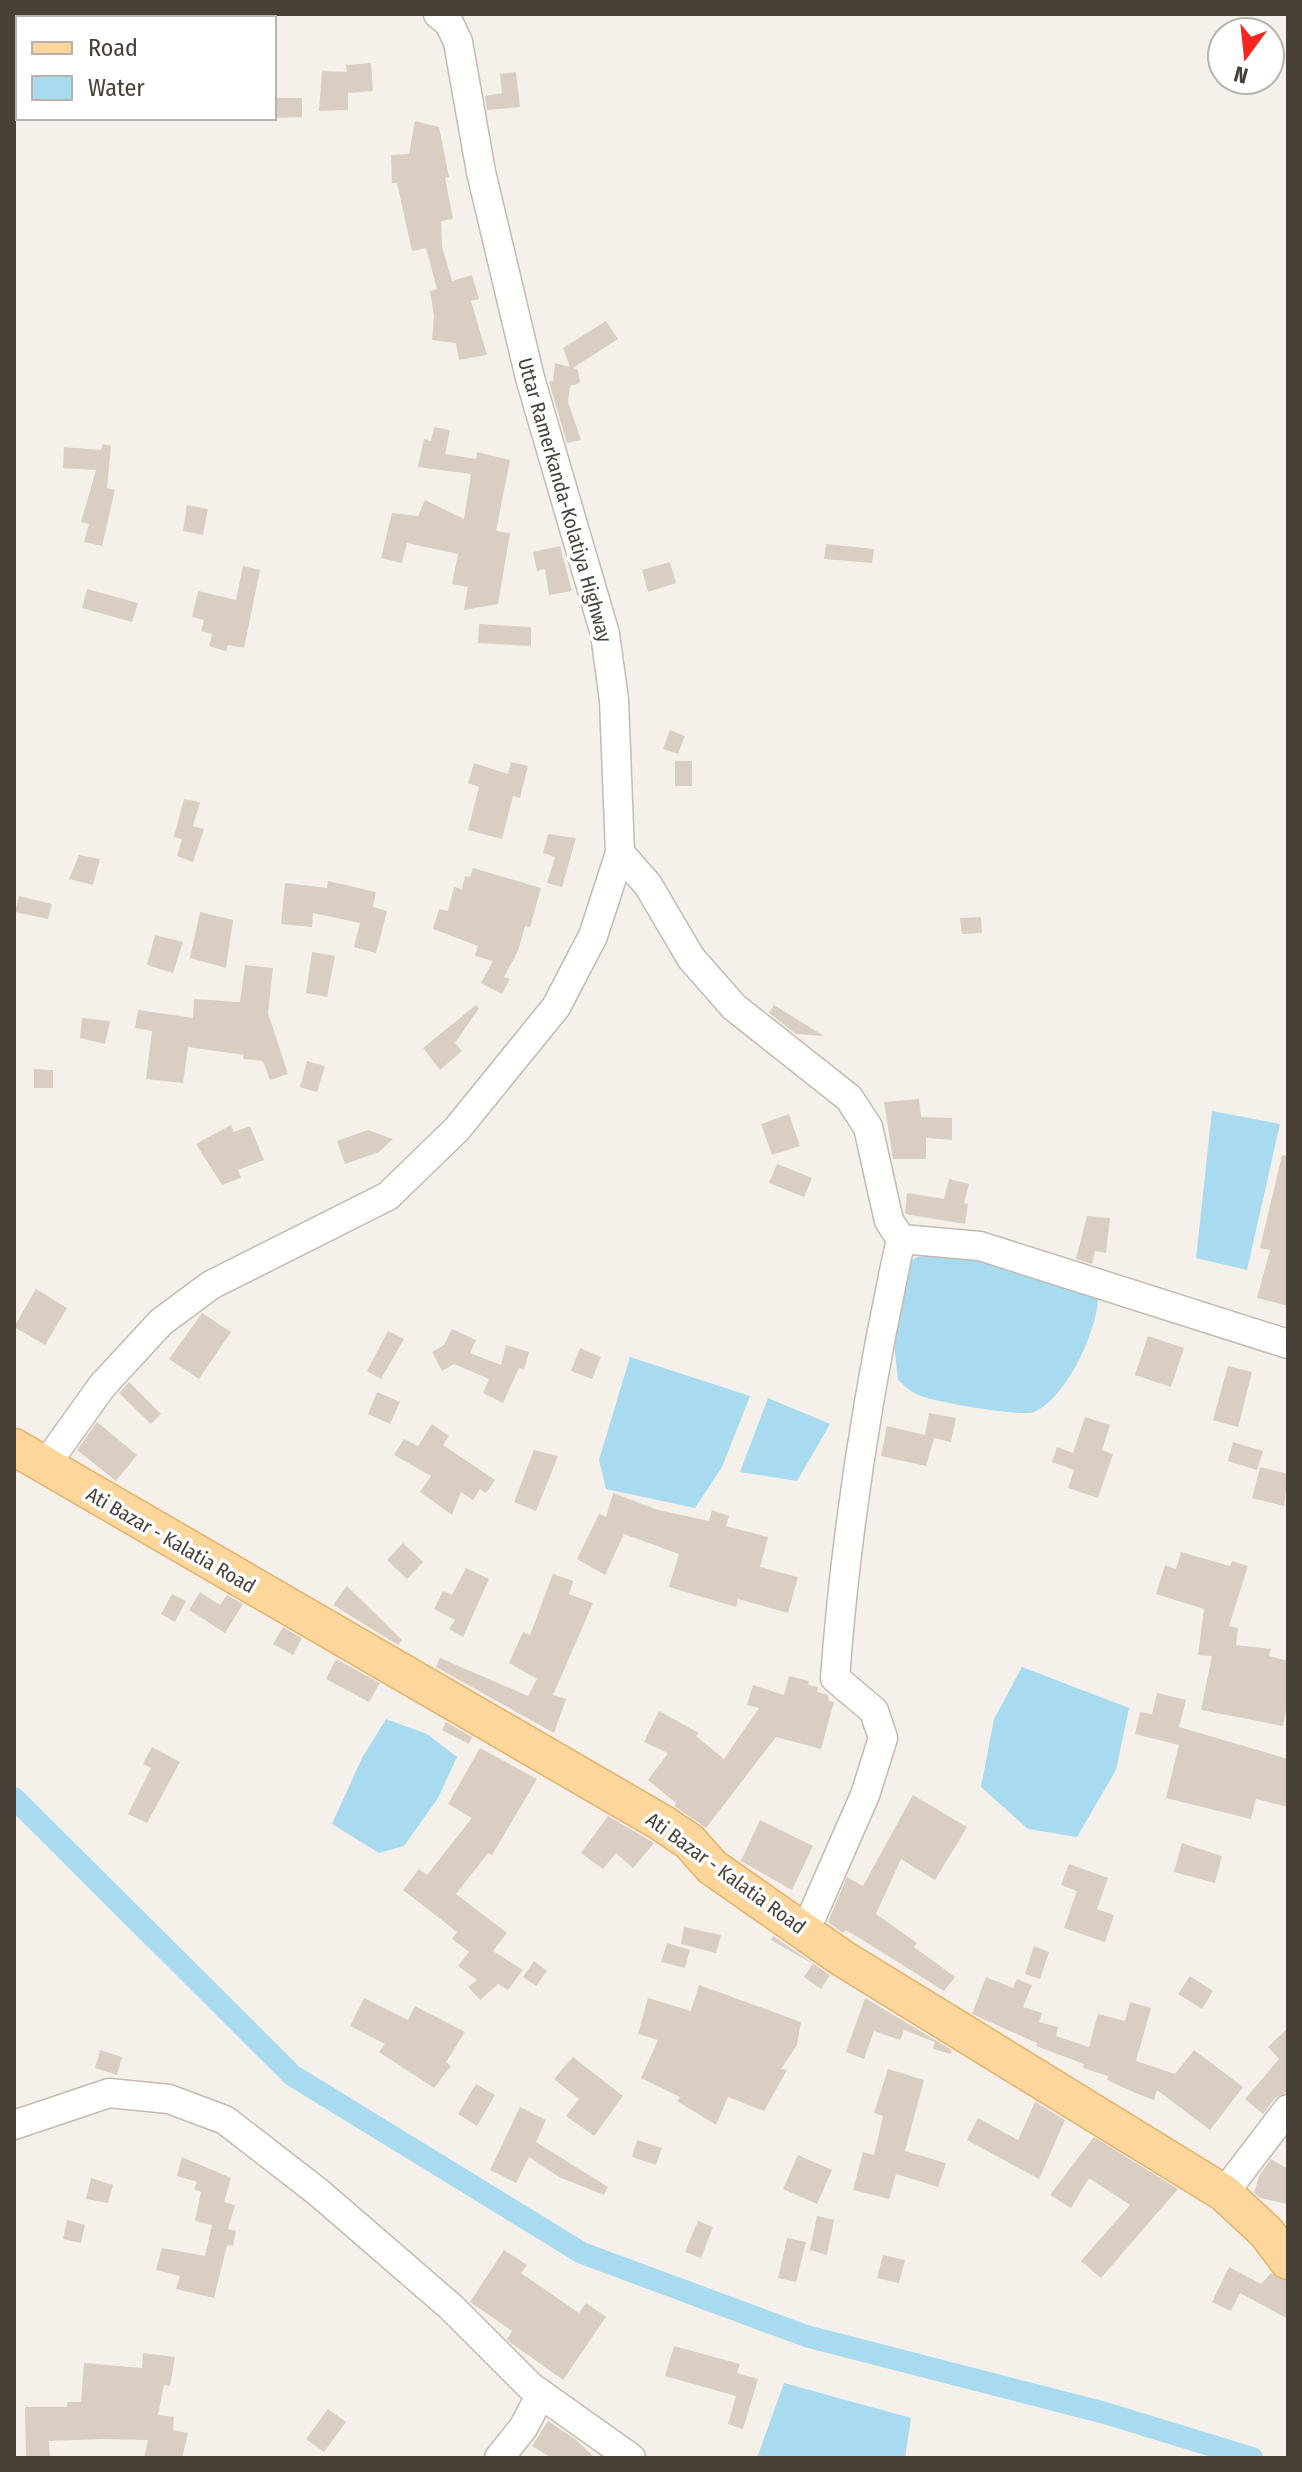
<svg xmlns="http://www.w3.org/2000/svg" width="1302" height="2472" font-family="'Fira Sans Condensed',sans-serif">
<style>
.water{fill:#a8dbf0}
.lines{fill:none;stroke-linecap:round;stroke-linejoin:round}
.canal{stroke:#a8dbf0;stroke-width:22}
.building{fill:#dacec3}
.minor-casing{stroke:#c4bab0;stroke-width:31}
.major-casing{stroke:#e3b16a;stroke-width:39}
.minor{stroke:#fff;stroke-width:28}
.major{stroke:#fdd69b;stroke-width:36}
.labels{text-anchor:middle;stroke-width:7;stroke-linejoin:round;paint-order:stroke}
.street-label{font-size:20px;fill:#494138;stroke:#fff}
</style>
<rect width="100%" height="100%" fill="#f5f1ea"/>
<g class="water">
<path d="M1212,1111L1280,1124L1247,1270L1196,1258Z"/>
<path d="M939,1254L969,1257L1098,1296C1098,1330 1066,1399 1034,1412C1021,1417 934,1402 918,1395C911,1392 904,1385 898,1380L893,1334L909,1262L917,1257Z"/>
<path d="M630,1357L750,1396L722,1467L695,1508L606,1489L599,1460Z"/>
<path d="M768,1398L830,1424L797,1481L740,1472Z"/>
<path d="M1022,1667L1129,1708L1116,1770L1077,1837L1028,1829L981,1787L994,1719Z"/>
<path d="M386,1719L427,1734L457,1757L438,1798L404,1846L379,1853L332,1824L362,1758Z"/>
<path d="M784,2383L911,2418L905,2458H757Z"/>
</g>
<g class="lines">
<path class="canal" d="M14,1798L292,2075L582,2253L806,2336L1105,2413L1252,2458"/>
</g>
<g class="building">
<path d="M371,63L373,91L348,93V110L319,111L322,71L347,72L346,65Z"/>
<path d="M516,72L520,107L487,110L485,96L502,93L500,74Z"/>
<path d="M274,98H302V117L274,118Z"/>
<path d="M415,121L439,127L449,177L445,178L453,219L441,221L442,246L452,281L472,275L479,299L471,301L487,355L459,360L456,343L432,340L434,316L430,291L437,289L426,248L412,251L397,183H392L391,155L409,154Z"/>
<path d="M606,321L618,339L573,368L578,370L580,383L570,386L568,402L581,440L567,443L549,382L553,381L555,363L570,367L563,348Z"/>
<path d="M434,427L450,430L445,454L476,459L477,452L510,460L496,531L510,533L498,604L464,610L468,587L452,584L458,554L407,543L402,563L381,558L392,513L418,516L425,500L464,519L471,474L418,467L424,439L431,441Z"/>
<path d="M103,444L111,446L107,488L115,490L102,546L84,542L89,524L81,522L96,470L63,468L64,447L101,450Z"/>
<path d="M187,505L208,509L203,535L183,531Z"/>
<path d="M826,544L874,549L872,563L824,559Z"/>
<path d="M560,546L572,591L549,595L545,569L537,571L533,552Z"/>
<path d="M670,562L676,583L648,592L642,570Z"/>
<path d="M243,566L260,570L244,648L228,645L226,651L209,646L212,634L201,631L204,620L192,617L198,591L236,600Z"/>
<path d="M87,589L138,603L132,622L82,608Z"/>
<path d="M479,624L531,627V646L478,643Z"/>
<path d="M670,730L685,736L678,754L663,749Z"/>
<rect x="675" y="761" width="17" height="25"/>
<path d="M511,762L528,766L520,798L513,796L502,839L468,830L479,787L468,783L474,763L508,774Z"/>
<path d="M184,799L200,802L193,826L204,829L193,862L177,856L182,839L174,837Z"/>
<path d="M548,834L576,838L562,887L547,883L555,857L543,853Z"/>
<path d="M79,855L100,859L93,885L69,879Z"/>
<path d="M473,868L541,888L530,927L525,926L518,951L504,977L510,979L502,994L481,983L493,961L475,956L478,946L433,929L439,909L448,911L454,887L462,889L465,876L470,877Z"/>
<path d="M328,881L376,892L373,907L387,911L376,953L354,947L360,923L313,913L312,927L281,924L285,883L327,888Z"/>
<path d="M19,896L52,904L48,919L15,912Z"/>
<path d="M200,912L233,920L226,968L190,958Z"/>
<path d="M981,917L982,933L962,934L960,918Z"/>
<path d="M155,935L183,942L173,973L147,965Z"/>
<path d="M312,952L335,956L327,997L306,993Z"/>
<path d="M245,965L273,968L268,1013L288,1074L270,1080L263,1061L243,1059L244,1055L188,1047L183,1083L146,1079L152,1031L135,1028L138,1010L193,1018L194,999L240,1002Z"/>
<path d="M476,1005L479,1008L455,1043L462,1051L440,1070L423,1048Z"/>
<path d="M774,1005L824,1036L796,1034L769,1013Z"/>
<path d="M82,1018L110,1021L105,1044L80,1038Z"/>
<path d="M307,1061L325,1066L317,1092L300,1087Z"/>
<path d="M34,1069L53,1070V1088H34Z"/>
<path d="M919,1099L921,1117L952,1118V1140L926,1138V1159H893L884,1102Z"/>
<path d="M789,1114L800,1146L772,1155L761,1124Z"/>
<path d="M231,1125L234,1132L250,1126L264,1160L238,1170L241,1178L222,1185L196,1144Z"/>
<path d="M368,1130L393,1139L379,1152L345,1164L337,1141Z"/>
<path d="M1282,1155L1288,1156V1306L1257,1298L1270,1250L1260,1248Z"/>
<path d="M777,1164L812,1178L804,1197L769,1183Z"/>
<path d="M949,1179L969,1184L964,1203L968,1204L965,1224L905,1214L907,1193L944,1199Z"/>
<path d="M1087,1216L1110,1218L1106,1253L1095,1251L1092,1264L1076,1259Z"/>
<path d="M36,1289L67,1308L45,1345L14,1327Z"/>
<path d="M202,1313L231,1332L199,1379L169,1359Z"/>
<path d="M452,1329L476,1340L470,1353L501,1365L506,1345L529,1352L524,1369L519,1368L503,1403L483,1393L489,1379L454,1364L442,1371L432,1352L444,1345Z"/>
<path d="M388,1331L404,1339L381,1379L367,1371Z"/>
<path d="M1148,1336L1184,1348L1171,1387L1135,1375Z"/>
<path d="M580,1348L601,1357L592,1379L571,1371Z"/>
<path d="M1228,1366L1252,1372L1238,1427L1213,1420Z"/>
<path d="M129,1382L161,1414L151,1424L119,1393Z"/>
<path d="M377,1392L400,1402L390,1424L368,1414Z"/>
<path d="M929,1413L956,1418L951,1442L934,1438L926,1466L881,1456L887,1426L925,1435Z"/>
<path d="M1085,1417L1110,1425L1102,1450L1113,1454L1098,1498L1068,1488L1074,1470L1052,1462L1057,1447L1073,1453Z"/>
<path d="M97,1422L137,1455L116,1481L77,1450Z"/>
<path d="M432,1424L449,1436L443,1445L495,1480L486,1493L480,1489L473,1500L461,1492L452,1515L420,1492L431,1476L394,1455L404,1439L418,1446Z"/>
<path d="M1233,1442L1263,1451L1257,1470L1228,1461Z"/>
<path d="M534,1450L558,1456L536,1511L514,1502Z"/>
<path d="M1260,1467L1288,1474L1284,1506L1252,1498Z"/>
<path d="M613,1493L658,1510L709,1521L712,1510L729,1516L726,1526L768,1537L760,1567L798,1577L788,1613L738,1599L736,1607L669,1587L679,1554L624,1534L605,1575L577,1559L599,1514L606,1517Z"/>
<path d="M403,1543L423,1562L407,1579L387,1560Z"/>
<path d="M1181,1552L1230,1566L1232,1561L1248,1566L1229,1626L1238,1628L1236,1645L1271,1649L1269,1656L1288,1661V1699L1283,1726L1201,1710L1212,1656L1198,1655L1204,1609L1156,1594L1165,1565L1176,1569Z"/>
<path d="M466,1568L489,1579L463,1637L449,1629L455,1620L434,1609L443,1591L452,1595Z"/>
<path d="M553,1574L573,1581L569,1594L593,1603L553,1695L566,1699L554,1733L436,1667L440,1658L528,1696L537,1679L509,1663L523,1632L530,1635Z"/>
<path d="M347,1586L402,1640L398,1645L333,1605Z"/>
<path d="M200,1592L220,1605L227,1595L243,1604L225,1633L189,1610Z"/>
<path d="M172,1594L186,1601L175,1622L161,1614Z"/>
<path d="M283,1627L302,1638L293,1655L273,1644Z"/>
<path d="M336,1659L380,1683L369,1702L326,1679Z"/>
<path d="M789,1676L809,1681L808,1685L818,1687L817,1692L828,1695L829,1701L834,1702L821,1749L776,1737L706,1828L674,1806L676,1803L648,1780L668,1753L644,1742L659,1711L699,1733L696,1736L724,1759L759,1708L747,1705L753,1685L784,1695Z"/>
<path d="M1157,1693L1186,1700L1179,1727L1288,1759V1807L1256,1799L1251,1819L1166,1798L1179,1745L1135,1734L1140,1712L1152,1714Z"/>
<path d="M446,1722L472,1737L469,1744L442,1730Z"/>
<path d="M152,1747L180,1762L147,1823L128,1814L151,1768L143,1764Z"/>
<path d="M480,1748L537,1779L492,1855L488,1853L456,1894L507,1933L493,1951L523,1970L508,1990L498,1984L480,2000L468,1987L477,1980L458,1966L469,1952L452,1939L457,1932L403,1890L419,1869L427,1875L472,1818L448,1804Z"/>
<path d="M913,1795L967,1827L935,1880L901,1859L876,1914L917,1943L914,1947L955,1977L944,1991L861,1939L845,1930L843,1933L828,1922L847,1877L863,1886Z"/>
<path d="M608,1816L654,1843L633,1868L616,1853L603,1869L581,1853Z"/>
<path d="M760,1820L813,1846L792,1890L741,1861Z"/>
<path d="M1182,1843L1222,1856L1215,1883L1174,1872Z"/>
<path d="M1069,1864L1108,1878L1097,1909L1114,1915L1105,1942L1064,1928L1077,1891L1061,1885Z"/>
<path d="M684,1927L721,1935L716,1953L681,1944Z"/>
<path d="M773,1936L830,1975L821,1989L804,1977L813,1964L771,1940Z"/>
<path d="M667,1943L690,1950L685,1968L661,1962Z"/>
<path d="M1034,1946L1049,1952L1040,1979L1025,1974Z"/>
<path d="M534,1961L547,1971L536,1986L523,1977Z"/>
<path d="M1190,1976L1213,1991L1202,2009L1178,1994Z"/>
<path d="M986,1977L1013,1988L1017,1979L1032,1985L1023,2007L1042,2013L1039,2022L1058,2027L1056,2036L1089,2047L1098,2014L1125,2021L1130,2002L1151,2008L1136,2061L1175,2074L1194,2050L1243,2087L1210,2130L1157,2090L1154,2100L1133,2092L1107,2080L1108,2076L1083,2068L1084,2064L1036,2046L1037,2043L972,2014Z"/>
<path d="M699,1985L801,2022L797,2045L781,2069L787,2070L764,2111L728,2097L716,2125L677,2101L680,2097L641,2078L658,2040L638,2034L648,1998L691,2011Z"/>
<path d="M364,1998L408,2020L415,2006L465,2032L446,2062L451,2066L434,2088L379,2052L385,2044L350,2026Z"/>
<path d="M865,1998L952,2050L951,2054L933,2049L935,2042L904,2030L900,2040L874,2031L864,2059L846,2052Z"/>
<path d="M1288,2028V2092L1275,2098L1263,2114L1245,2099L1279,2059L1268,2047Z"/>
<path d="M100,2050L122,2057L117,2075L95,2068Z"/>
<path d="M573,2057L623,2096L594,2136L566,2116L579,2099L554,2079Z"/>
<path d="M888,2069L924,2080L905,2151L946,2163L938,2187L896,2174L889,2199L853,2190L863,2152L874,2155L883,2116L874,2113Z"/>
<path d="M476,2084L495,2095L477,2126L458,2114Z"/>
<path d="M1035,2102L1065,2120L1039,2179L967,2140L978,2118L1018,2140Z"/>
<path d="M520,2107L546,2120L536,2142L608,2187L604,2195L559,2177L529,2157L516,2183L490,2170Z"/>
<path d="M1094,2137L1178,2189L1101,2278L1081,2261L1130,2205L1089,2178L1071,2208L1050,2195Z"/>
<path d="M637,2140L662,2148L656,2165L632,2157Z"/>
<path d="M798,2155L832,2170L817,2204L783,2189Z"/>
<path d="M182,2157L231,2178L224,2202L235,2205L228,2229L236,2231L233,2246L227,2245L214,2298L176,2289L180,2276L156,2270L162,2248L205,2256L212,2225L195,2221L201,2192L194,2189L197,2182L177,2176Z"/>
<path d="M1271,2159L1288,2169V2204L1260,2198L1254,2193L1259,2176Z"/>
<path d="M91,2178L113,2185L108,2203L86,2199Z"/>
<path d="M817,2216L834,2220L827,2255L810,2250Z"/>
<path d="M67,2220L85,2225L81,2243L63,2239Z"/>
<path d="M698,2221L713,2227L701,2258L685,2252Z"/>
<path d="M787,2238L806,2242L796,2282L778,2278Z"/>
<path d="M504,2250L527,2265L521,2273L579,2313L586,2303L606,2317L563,2380L511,2343L507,2339L512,2331L470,2302Z"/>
<path d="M883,2255L905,2260L899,2283L877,2278Z"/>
<path d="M1229,2267L1261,2284L1271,2273L1287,2281L1288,2319L1240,2293L1231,2311L1212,2302Z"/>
<path d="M674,2346L740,2364L737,2373L758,2379L743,2429L728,2424L736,2396L665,2376Z"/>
<path d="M143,2353L175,2357L170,2386L164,2385L158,2415L174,2417L173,2430L188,2433L182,2458H144L148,2440L103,2439L49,2441L50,2458H26L25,2407H67V2402H81L84,2363L142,2368Z"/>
<path d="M328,2409L346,2422L324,2452L306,2439Z"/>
<path d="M548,2421L575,2439L595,2458H552L532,2446Z"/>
</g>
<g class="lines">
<g class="minor-casing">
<g id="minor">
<path d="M620,853L648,885L691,958L734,1007L849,1098L868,1127L889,1221L901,1239L980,1246L1288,1344"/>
<path d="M44,1467L102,1386L161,1322L211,1285L388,1196L457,1129L556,1007L593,936L620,853L614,700L605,634L530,378L481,172L458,42L449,23L438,14"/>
<path d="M805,1932L865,1795L883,1738L874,1711L835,1678C846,1529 869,1384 901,1239"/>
<path d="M14,2125L109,2093L169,2099L225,2120L318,2192L451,2307L531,2387L631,2458"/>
<path d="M1224,2193L1288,2109"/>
<path d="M499,2458L523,2428L541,2394"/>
</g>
</g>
<g class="major-casing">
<path id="major" d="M14,1447L662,1823L690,1842L712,1867L842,1958L1224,2193L1266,2232L1288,2261"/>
</g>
<use href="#minor" class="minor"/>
<use href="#major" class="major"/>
</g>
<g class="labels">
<g class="street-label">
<text transform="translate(565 500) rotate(74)" y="7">Uttar Ramerkanda-Kolatiya Highway</text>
<text transform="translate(171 1540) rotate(30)" y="7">Ati Bazar - Kalatia Road</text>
<text transform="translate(726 1873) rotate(36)" y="7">Ati Bazar - Kalatia Road</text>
</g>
</g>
<rect width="1302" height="2472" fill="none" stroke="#494138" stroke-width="32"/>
<rect x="16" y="16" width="260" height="104" fill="#ffffff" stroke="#b6b3af" stroke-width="2"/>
<rect x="32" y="42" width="40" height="12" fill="#fdd69b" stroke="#b6b3af" stroke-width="2"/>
<text x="88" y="56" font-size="24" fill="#494138">Road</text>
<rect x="32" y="76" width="40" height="24" fill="#a8dbf0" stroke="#b6b3af" stroke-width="2"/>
<text x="88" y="96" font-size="24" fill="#494138">Water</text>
<g transform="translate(1246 56) rotate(195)"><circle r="38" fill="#ffffff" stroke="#b6b3af" stroke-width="2"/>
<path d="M0-6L14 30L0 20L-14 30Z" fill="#f7271f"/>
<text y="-12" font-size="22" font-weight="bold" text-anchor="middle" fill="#494138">N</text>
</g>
</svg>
